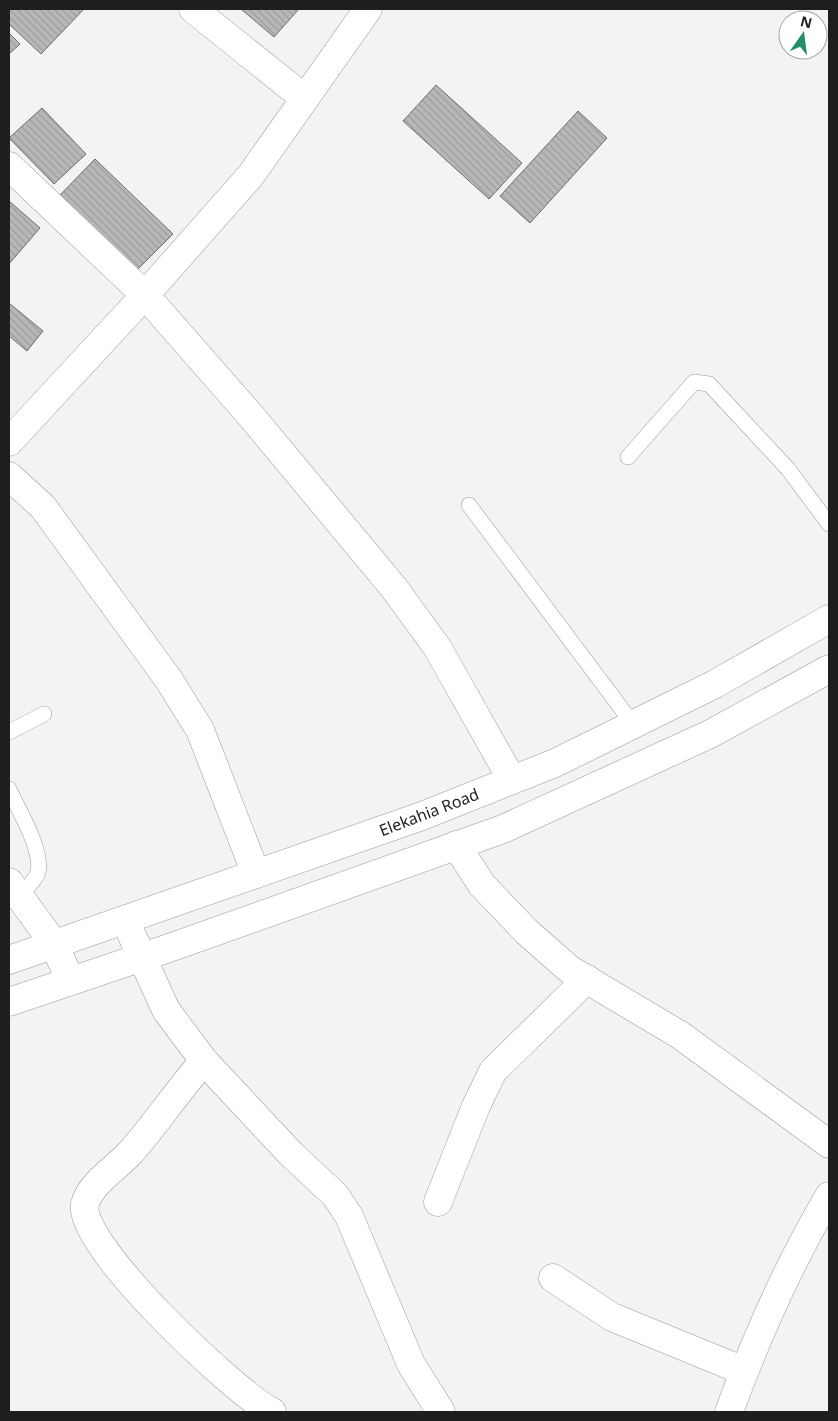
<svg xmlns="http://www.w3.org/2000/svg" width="838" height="1421" font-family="'Noto Sans',sans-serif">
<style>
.building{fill:url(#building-back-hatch);stroke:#6e6e70}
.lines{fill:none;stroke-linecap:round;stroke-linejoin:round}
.lane-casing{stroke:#9a9a9c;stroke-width:16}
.street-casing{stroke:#9a9a9c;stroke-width:29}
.primary-casing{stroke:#9a9a9c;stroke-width:29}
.lane{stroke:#fff;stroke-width:15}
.street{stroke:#fff;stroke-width:28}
.primary{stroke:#fff;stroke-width:28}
.labels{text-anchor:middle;stroke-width:4;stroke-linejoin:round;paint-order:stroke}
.street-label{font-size:16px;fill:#1e1e1f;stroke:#fff}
</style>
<defs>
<pattern id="building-back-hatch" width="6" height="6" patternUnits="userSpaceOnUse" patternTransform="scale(1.25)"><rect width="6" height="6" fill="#b7b6b9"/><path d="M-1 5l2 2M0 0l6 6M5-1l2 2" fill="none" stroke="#9d9c9f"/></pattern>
</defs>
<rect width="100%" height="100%" fill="#f3f3f5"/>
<g class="building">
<path d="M9,9H84L41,54L9,24Z"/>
<path d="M241,9H299L274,37Z"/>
<path d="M9,33L20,44L9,54Z"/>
<path d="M436,85L522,163L489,199L403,121Z"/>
<path d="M42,108L86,154L54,184L9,138Z"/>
<path d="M578,111L607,138L530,223L500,196Z"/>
<path d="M95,159L173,234L137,270L60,195Z"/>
<path d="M9,201L40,228L9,264Z"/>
<path d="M9,303L43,331L27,351L9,336Z"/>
</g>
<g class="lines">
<g class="lane-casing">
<g id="lane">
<path d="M628,457L694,382L709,384L788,469L829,524"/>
<path d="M469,505L633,724"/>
<path d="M9,732L44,714"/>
<path d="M9,789C18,809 43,850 38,872C36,880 25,890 20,896"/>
</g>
</g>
<g class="street-casing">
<g id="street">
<path d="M193,9L304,98"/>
<path d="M9,166L145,295L251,416L394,588L437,647L512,780"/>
<path d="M9,442L145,295L251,175L368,9"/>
<path d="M9,476L43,507L169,680L200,730L256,874"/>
<path d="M456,845L482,885L527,932L569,969L680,1035L829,1144"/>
<path d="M9,882L54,944L70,980"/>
<path d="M125,920L166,1010L204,1061L291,1154L335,1195L349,1216L411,1364L441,1412"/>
<path d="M204,1061C178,1090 156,1124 130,1153C116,1168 90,1184 85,1204C75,1243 235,1393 272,1412"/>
<path d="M438,1202L476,1106L493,1071L587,979"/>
<path d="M553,1278L612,1317L744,1371"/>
<path d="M729,1412C756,1338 789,1264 829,1196"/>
</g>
</g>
<g class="primary-casing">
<g id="primary">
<path d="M9,960L422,816L555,763L715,684L829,619"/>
<path d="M9,1002L172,947L503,829L710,734L829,669"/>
</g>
</g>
<use href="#lane" class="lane"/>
<use href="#street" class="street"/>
<use href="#primary" class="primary"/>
</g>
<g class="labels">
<g class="street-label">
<text transform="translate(429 812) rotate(-21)" y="6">Elekahia Road</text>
</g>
</g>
<rect width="838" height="1421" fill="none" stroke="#1e1e1f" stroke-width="20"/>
<g transform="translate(803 35) rotate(14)"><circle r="24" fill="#ffffff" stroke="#a5a5a5"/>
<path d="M0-4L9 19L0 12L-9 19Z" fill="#268d69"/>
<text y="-8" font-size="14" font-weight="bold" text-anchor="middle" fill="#1e1e1f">N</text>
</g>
</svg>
